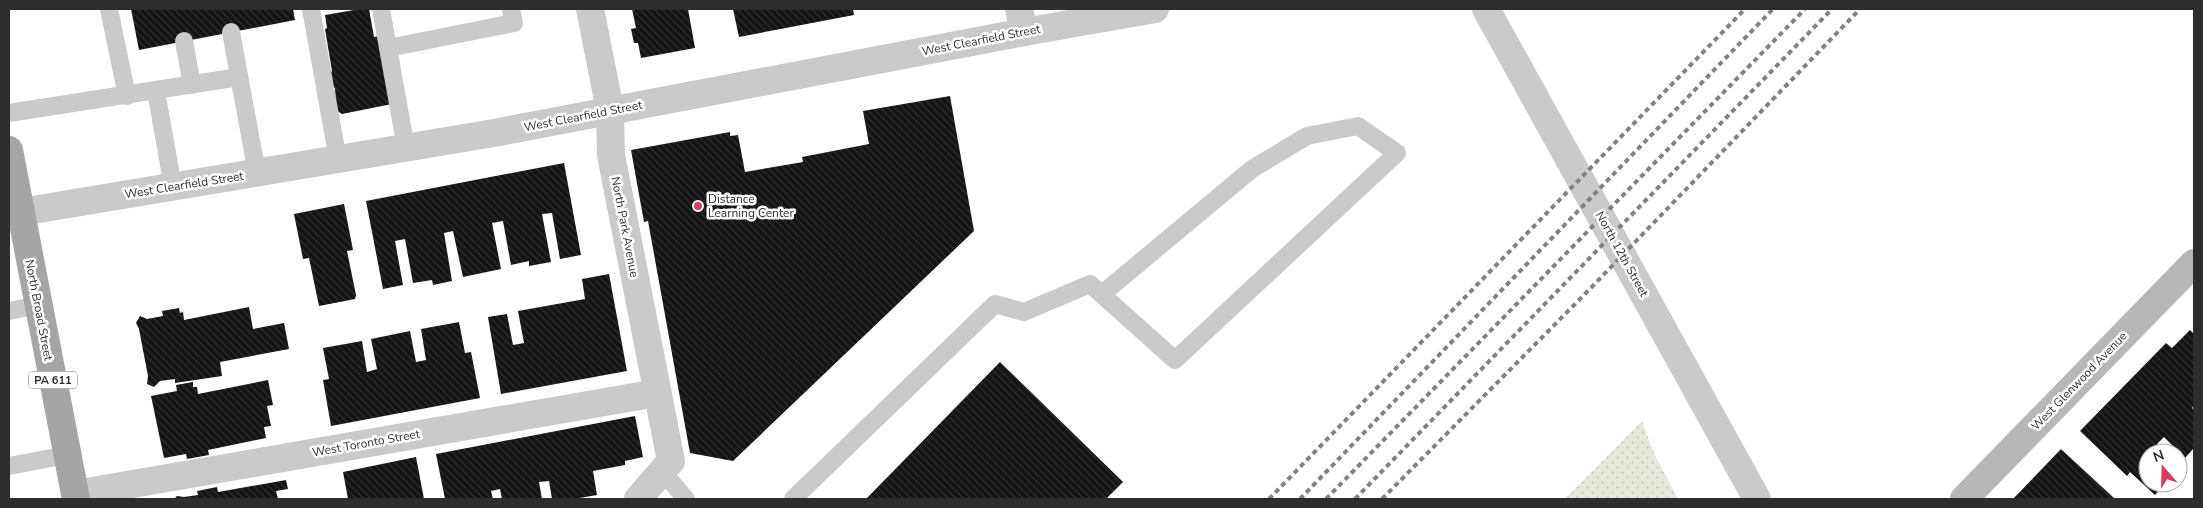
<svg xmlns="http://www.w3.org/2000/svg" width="2203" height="508" font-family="'Nunito Sans',sans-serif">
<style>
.grass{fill:url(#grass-dots)}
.building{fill:url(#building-back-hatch)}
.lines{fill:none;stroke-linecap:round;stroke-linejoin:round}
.lane{stroke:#cacaca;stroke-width:18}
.street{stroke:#cacaca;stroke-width:28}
.secondary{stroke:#b7b7b7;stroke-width:28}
.primary{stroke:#a5a5a5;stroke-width:28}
.rail{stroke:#828282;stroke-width:4;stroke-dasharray:5 4;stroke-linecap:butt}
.poi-dot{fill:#d53e61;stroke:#fff;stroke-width:2}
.labels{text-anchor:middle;stroke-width:5;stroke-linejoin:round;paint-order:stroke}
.shield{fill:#fff;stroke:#6c6c6c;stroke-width:1}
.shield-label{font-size:11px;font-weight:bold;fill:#2d2d2d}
.street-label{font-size:12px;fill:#2d2d2d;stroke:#fff}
.poi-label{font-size:12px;fill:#2d2d2d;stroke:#fff;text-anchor:start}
</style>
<defs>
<pattern id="grass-dots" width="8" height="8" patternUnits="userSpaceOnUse" patternTransform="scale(1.25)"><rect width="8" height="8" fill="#e5e9dc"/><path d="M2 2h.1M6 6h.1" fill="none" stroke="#c5c8bd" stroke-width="1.8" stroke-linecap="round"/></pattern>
<pattern id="building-back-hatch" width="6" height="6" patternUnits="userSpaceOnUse" patternTransform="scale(1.25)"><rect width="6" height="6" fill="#141414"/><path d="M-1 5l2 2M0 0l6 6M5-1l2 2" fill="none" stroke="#2e2e2e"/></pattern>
</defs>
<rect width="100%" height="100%" fill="#fff"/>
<path class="grass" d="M1642,421L1653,451L1678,499H1565Z"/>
<g class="building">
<path d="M131,9H293L295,20L139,50Z"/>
<path d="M360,9H369L374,37L380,36L392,104L342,114L336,110L335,88L329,85L327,77L332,71L325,29L327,28L325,15Z"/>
<path d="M632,9H688L695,48L641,58L638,43H634L631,29L636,28Z"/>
<path d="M733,9H853L854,15L739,37Z"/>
<path d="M950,96L974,231L733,461L690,453L648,221L644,222L631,150L730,132V136L738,135L745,172L803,162L802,157L869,144L863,111Z"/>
<path d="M564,163L581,255L560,259L552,213L542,214L551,262L529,266V261L511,265L503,221L497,222L492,223L501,269L463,277L453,231L444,233L452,281L433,285L432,280L413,283L405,239L395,241L403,285L383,289L366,201Z"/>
<path d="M344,204L353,250L347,251L356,295L355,299L319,306L309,258L303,259L294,214Z"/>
<path d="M609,274L627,371L501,394L488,317L507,314L513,345L524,343L518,311L585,299L582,279Z"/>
<path d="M249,307L253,329L284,323L289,349L220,362L222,376L175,383V379L160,381L154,387L147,384L148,376L143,350L139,329L136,323L140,316L147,319L163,316L162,311L179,308L180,313L183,312L184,320Z"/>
<path d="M459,322L465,353L471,352L480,398L331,426L323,380L329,379L323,348L362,341L367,372L377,369L371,339L410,331L416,362L426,360L421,329Z"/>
<path d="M2190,330L2194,334V405L2192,408L2194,410V448L2185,458L2164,437L2157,444L2167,453H2148V483H2166L2155,495L2130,472L2127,476L2080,431L2166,343L2172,348Z"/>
<path d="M1000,362L1123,482L1106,499H866Z"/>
<path d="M268,380L273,405L267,406L271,426L264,427L266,438L208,450L209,455L187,459L186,454L164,458L151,396L177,391L176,385L193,382V387H197L198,394Z"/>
<path d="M635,416L643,457L625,461V465L593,471L597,495L574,499H552L549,481L539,482L542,499H502L500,489L491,491L493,499H445L436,454Z"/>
<path d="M2061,449L2115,499H2013Z"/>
<path d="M416,457L424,499H348L343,472Z"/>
<path d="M286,480L288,489L276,491L278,499H174L177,496L184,497L198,495L197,491L217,487L218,492Z"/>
</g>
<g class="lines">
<g class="lane">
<path d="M109,9L127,96"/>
<path d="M311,9L338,160"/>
<path d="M381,9L406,148"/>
<path d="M231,32L257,173"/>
<path d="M184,41L192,85"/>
<path d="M388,48L514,23L511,9"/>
<path d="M156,91L173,187"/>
<path d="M9,113L239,77"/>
<path d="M9,311L38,305"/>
<path d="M9,466L67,455"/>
<path d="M662,471L686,499"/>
<path d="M793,499L995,304L1024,312L1090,284L1175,360L1397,153L1358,126L1307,136L1252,169L1102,294"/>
</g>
<g class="street">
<path d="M590,9L610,110L611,155L671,461L638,499"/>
<path d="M1019,9L1024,32"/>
<path d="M1486,9L1757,499"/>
<path d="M9,214L494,133L1024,32L1155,9"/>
<path d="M75,494L657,393"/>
</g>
<path class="secondary" d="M1964,499L2194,263"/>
<path class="primary" d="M9,150L76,499"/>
<g class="rail">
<path d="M1269,499L1745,9"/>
<path d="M1300,499L1773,9"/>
<path d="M1326,499L1805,9"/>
<path d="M1355,499L1832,9"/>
<path d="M1382,499L1583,296L1860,9"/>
</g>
</g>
<circle class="poi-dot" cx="698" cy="206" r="5"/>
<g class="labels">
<rect class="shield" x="29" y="371.5" width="48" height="17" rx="4"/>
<g class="shield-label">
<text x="53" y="384">PA 611</text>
</g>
<g class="street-label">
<text transform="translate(981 40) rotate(-11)" y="4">West Clearfield Street</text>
<text transform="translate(583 116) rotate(-11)" y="4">West Clearfield Street</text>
<text transform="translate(184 185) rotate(-9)" y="4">West Clearfield Street</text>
<text transform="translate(625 227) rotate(79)" y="4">North Park Avenue</text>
<text transform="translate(1622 254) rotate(61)" y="4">North 12th Street</text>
<text transform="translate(39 310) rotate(79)" y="4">North Broad Street</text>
<text transform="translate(2079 381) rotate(-46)" y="4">West Glenwood Avenue</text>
<text transform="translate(366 443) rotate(-10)" y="4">West Toronto Street</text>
</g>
<g class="poi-label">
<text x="708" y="203">Distance<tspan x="708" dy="14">Learning Center</tspan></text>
</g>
</g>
<rect width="2203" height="508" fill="none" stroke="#2d2d2d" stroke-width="20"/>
<g transform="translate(2163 468) rotate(340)"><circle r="24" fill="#ffffff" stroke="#ababab"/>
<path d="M0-4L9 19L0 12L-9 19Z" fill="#d53e61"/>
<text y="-8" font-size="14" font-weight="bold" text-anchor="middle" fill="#2d2d2d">N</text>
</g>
</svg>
